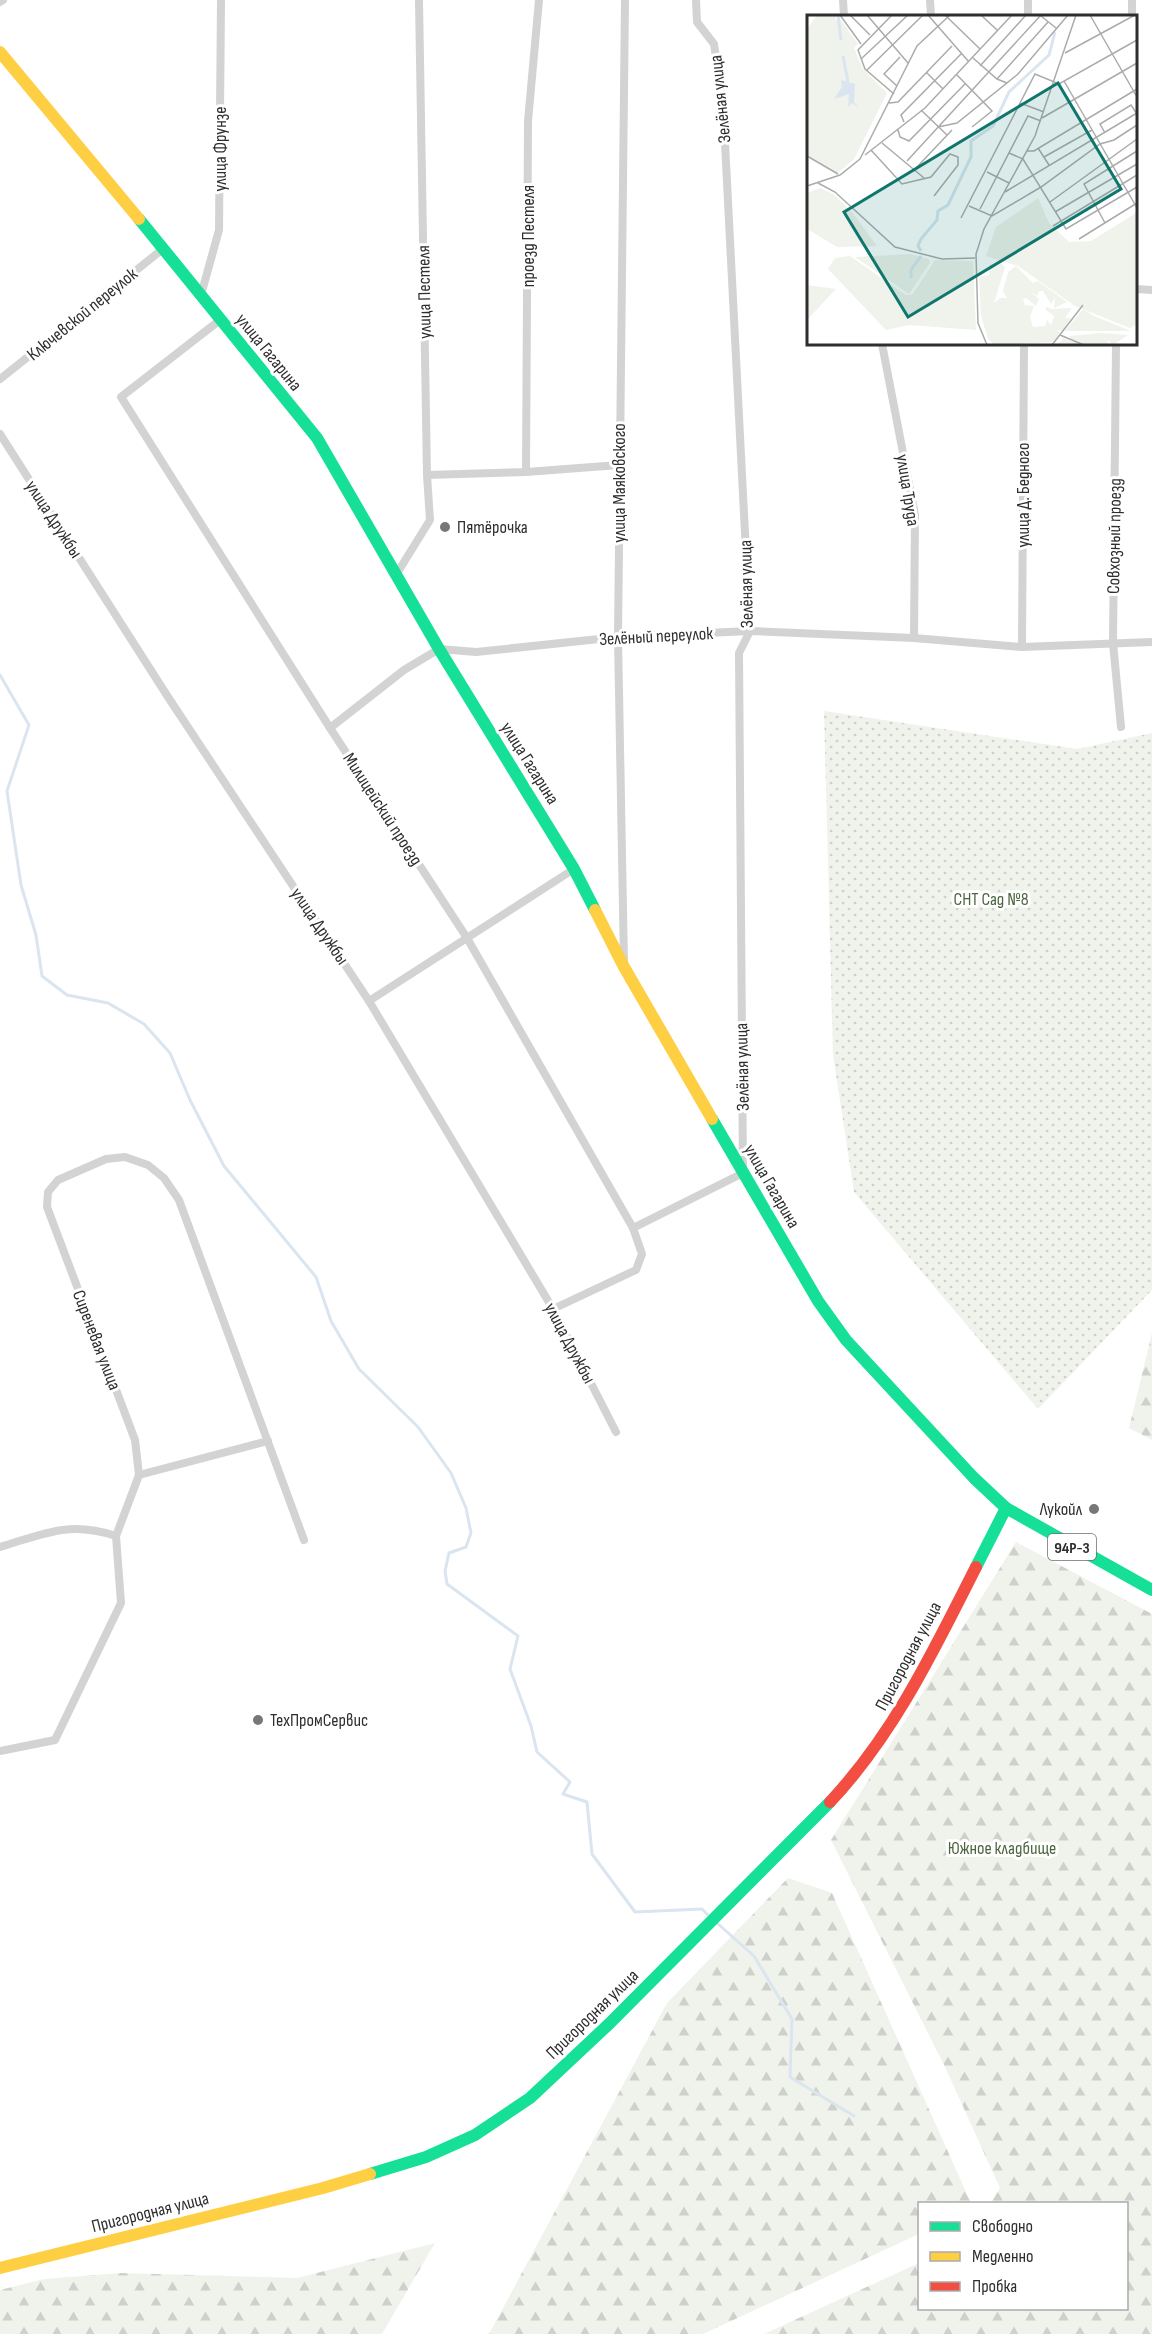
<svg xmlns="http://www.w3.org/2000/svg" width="1152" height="2334" font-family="'Sofia Sans Condensed',sans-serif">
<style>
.forest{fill:url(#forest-firs)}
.garden{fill:url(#garden-dots)}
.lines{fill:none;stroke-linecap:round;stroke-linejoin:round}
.stream{stroke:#dae5f0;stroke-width:3}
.street{stroke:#d3d3d3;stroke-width:8}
.fast{stroke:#16e098;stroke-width:12}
.slow{stroke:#ffcf43;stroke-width:12}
.jam{stroke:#f24e42;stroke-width:12}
.poi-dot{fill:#777;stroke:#fff;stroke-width:2}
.labels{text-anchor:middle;stroke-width:6;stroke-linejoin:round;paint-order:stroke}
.shield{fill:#fff;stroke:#6d6d6d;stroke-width:1.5}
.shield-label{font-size:16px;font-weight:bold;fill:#2e2e2e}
.street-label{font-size:18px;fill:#2e2e2e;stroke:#fff}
.poi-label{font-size:18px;fill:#2e2e2e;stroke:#fff;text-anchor:start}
.park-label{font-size:18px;fill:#4d663f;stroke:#fff}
.inset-river{fill:none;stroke:#dae5f0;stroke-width:3}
.inset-road{fill:none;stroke:#ababab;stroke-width:1.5}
.view{fill:#0f766e;fill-opacity:0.15;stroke:#0f766e;stroke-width:3}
.inset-edge{fill:none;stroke:#2e2e2e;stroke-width:3}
</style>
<defs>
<pattern id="forest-firs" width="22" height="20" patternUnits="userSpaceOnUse" patternTransform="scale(1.5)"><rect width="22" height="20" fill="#f0f3ec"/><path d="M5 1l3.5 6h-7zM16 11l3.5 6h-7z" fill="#ced1cb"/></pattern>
<pattern id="garden-dots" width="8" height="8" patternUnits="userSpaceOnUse" patternTransform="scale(1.5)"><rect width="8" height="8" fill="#f0f3ec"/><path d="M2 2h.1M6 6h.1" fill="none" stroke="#ced1cb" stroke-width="1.8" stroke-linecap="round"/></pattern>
</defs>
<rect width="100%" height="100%" fill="#fff"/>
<g class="forest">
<path d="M1152,1333V1440L1129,1428Z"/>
<path d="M1016,1542L1152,1614V2334H764L919,2263L920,2308H1126V2204L991,2203L1000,2188L945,2067L831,1840Z"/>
<path d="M788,1878L832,1893L971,2203L920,2204L919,2234L703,2334H489L667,2003Z"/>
<path d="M435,2243L382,2334H0V2290L44,2279L122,2273L297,2278Z"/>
</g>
<path class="garden" d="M824,711L1077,749L1152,733V1290L1038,1409L854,1192L833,1055Z"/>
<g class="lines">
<g class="stream">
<path d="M0,675L29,725L7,791L21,885L36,935L42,976L67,995L108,1003L144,1024L170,1053L190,1100L224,1166L316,1277L331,1321L359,1369L418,1427L451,1473L466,1508L471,1533L466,1547L449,1553L445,1571L447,1584L518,1636L510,1669L531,1726L537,1752L570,1782L563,1794L587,1802L592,1854L635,1912L702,1909L710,1917"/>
<path d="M717,1923L754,1956L792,2019L790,2077L854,2116"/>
</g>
<g class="street">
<path d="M843,0L844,16"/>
<path d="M930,0L931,16"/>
<path d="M0,2L3,0"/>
<path d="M1028,16V0"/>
<path d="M1132,16V0"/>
<path d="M1136,289L1152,290"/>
<path d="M201,295L219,230L221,0"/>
<path d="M220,320L121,397L330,728L467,938L633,1228"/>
<path d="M882,344L915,515L914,638"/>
<path d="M1116,344L1113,643L1121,727"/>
<path d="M0,379L164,248"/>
<path d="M0,434L168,697L369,1001L553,1309L616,1432"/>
<path d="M526,472L528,121L539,0"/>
<path d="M427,475L526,472L619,465"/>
<path d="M396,575L430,520L427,475L419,0"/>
<path d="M1022,647L1024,344"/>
<path d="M330,728L404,670L439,649L476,652L618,637L750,631L914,638L1022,647L1152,642"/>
<path d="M624,963L618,637L625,0"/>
<path d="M369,1001L574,869"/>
<path d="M553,1309L636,1270L642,1254L633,1228L743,1173L739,653L750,631L723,104L714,44L697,22L696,0"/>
<path d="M139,1475L268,1441"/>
<path d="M0,1547C46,1533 69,1521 116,1536"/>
<path d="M0,1751L55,1740L121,1603L116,1536L139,1475L135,1440L47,1207L48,1192L58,1180L106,1159L125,1157L148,1165L164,1178L179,1200L304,1540"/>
</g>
<g class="fast">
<path d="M139,219L317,438L439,649L574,869L595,910"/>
<path d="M712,1119L818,1301L846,1340L974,1478L1006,1508"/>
<path d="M976,1567L1006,1508L1152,1590"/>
<path d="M370,2174L426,2157L475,2135L530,2098L610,2023L830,1802"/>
</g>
<g class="slow">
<path d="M0,52L139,219"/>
<path d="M595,910L624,967L712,1119"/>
<path d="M0,2268L323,2188L370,2174"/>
</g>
<path class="jam" d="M830,1802C894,1734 934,1650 976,1567"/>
</g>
<g class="poi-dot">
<circle cx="445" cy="527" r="6"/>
<circle cx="1094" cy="1509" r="6"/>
<circle cx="258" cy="1720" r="6"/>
</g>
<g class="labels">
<rect class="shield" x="1048" y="1534" width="48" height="26" rx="4.5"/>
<g class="shield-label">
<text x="1072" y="1553">94Р-3</text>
</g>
<g class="street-label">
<text transform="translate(720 99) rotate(-96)" y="6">Зелёная улица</text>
<text transform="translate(220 149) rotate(-90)" y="6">улица Фрунзе</text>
<text transform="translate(528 236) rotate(-90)" y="6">проезд Пестеля</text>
<text transform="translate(424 292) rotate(-91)" y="6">улица Пестеля</text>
<text transform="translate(82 314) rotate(-39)" y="6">Ключевской переулок</text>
<text transform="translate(269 352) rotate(51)" y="6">улица Гагарина</text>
<text transform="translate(619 483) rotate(-90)" y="6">улица Маяковского</text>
<text transform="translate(908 490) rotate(81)" y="6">улица Труда</text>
<text transform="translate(1023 495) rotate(-90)" y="6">улица Д. Бедного</text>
<text transform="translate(54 519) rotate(57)" y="6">улица Дружбы</text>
<text transform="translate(1114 536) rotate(-89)" y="6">Совхозный проезд</text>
<text transform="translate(746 584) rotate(-91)" y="6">Зелёная улица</text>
<text transform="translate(656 636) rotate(-3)" y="6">Зелёный переулок</text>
<text transform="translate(530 763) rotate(58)" y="6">улица Гагарина</text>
<text transform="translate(383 809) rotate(57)" y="6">Милицейский проезд</text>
<text transform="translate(320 926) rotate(56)" y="6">улица Дружбы</text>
<text transform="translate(742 1067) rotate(-91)" y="6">Зелёная улица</text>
<text transform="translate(772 1186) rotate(60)" y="6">улица Гагарина</text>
<text transform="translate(97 1340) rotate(69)" y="6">Сиреневая улица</text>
<text transform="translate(570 1343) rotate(62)" y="6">улица Дружбы</text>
<text transform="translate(908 1656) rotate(-62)" y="6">Пригородная улица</text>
<text transform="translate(592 2014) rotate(-44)" y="6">Пригородная улица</text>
<text transform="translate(150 2212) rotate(-14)" y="6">Пригородная улица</text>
</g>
<g class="poi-label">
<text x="457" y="533">Пятёрочка</text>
<text x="1082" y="1515" text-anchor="end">Лукойл</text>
<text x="270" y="1726">ТехПромСервис</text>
</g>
<g class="park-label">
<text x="991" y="905">СНТ Сад №8</text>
<text x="1002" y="1854">Южное кладбище</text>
</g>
</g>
<g transform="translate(807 15)">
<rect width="330" height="330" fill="#fff"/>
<path d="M13,173L26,179L45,197L70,231L30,232L0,214V178ZM104,239L122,244L123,248L102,279L48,242ZM43,241L99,280H105L128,245L166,246L169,315L102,310L79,315L21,254L28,243ZM193,247L198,252L187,288L193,283H200L196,276L201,257L209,251L226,268L231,266L260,287L247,293L248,282L244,289L236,276H232L230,281L221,275L232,284L229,291L219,283L216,285L218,290L227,291L223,302L226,312L238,311L240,305L244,310L247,301L238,294L240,292L244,294L265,293L258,303H264L255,316L250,315L253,318L247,327L188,330L181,324L174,301L172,262L182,260V250ZM276,294L287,301L324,316H258ZM274,320L293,318L321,320L306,330L300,325L301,330H250L257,323L266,327L262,321Z" fill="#f0f3ec"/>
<path d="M10,0H28L29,5H34L51,29L47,33L56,54L80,78L47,144L31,158L0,141V14ZM231,183L242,208L262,227L284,226L329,198L330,309L323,313L268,291L211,251L179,241L189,212ZM0,270L29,274L0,305Z" fill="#f0f3ec"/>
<path d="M34,65L48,69L47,87L52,93L45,88L41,92L42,79L27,84L35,72Z" fill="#dae5f0"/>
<path class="inset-river" d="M31,0L34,25M36,41L41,67M114,236L111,231L114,224L130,205L131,196L141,190L164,142V126L186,111L202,77L242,40L248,17M104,263V255L114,241"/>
<path class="inset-road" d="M33,0L54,29M43,0L63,20M60,0L101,48M85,0L51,35L58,54L87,79M121,0L162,47M138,0L173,34M174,0L190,15M283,0L330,82M234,1L249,13M258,38L328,0M166,43L190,64L200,68M54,44L101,0M173,51L219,0M60,55L116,0M120,58L136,74M150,60L185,96L165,112M190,64L241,7M257,66L330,193M90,71L77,59L93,42M82,88L91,87L145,31M213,88L237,97M114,95L140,120M235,103L330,48M97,107L94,100L154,39M131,112L150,108L211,59L261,0M91,115L93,122L102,126L158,69M298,118L293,109L324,90L330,99M75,128L117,163M231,133L242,150M64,135L95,169L124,162L143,139L151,142V150L127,181M220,136H227L330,74M202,138L216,144L259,214L330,172M58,140L118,93L205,0M0,141L31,159M237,142L285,115M100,146L234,0M109,153L145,115M180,157L202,168M11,168L28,177L88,232L135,244L168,243M0,171L33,160L53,144L110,31L143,0M198,177L330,98M243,187L330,124M162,191L185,201L234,172L293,129L307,125L330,110M173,194L221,101L234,106M248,197L330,149M154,203L228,59L252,69L330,25M298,208L277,169L330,136M246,211L330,160M272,224L330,188M253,320L277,330M180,330L171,308L169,239L177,214L228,121L269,0M245,330L276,290"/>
<path class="view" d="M251,68L314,174L101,302L37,197Z"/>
<rect width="330" height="330" class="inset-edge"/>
</g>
<rect x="918" y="2202" width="210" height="108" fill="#ffffff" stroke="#ababab" stroke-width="1.5"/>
<rect x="930" y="2222" width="30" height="9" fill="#16e098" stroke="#ababab" stroke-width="1.5"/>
<text x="972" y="2232" font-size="18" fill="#2e2e2e">Свободно</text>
<rect x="930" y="2252" width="30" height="9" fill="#ffcf43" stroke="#ababab" stroke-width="1.5"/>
<text x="972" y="2262" font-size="18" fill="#2e2e2e">Медленно</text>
<rect x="930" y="2282" width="30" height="9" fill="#f24e42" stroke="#ababab" stroke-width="1.5"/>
<text x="972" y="2292" font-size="18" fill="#2e2e2e">Пробка</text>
</svg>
